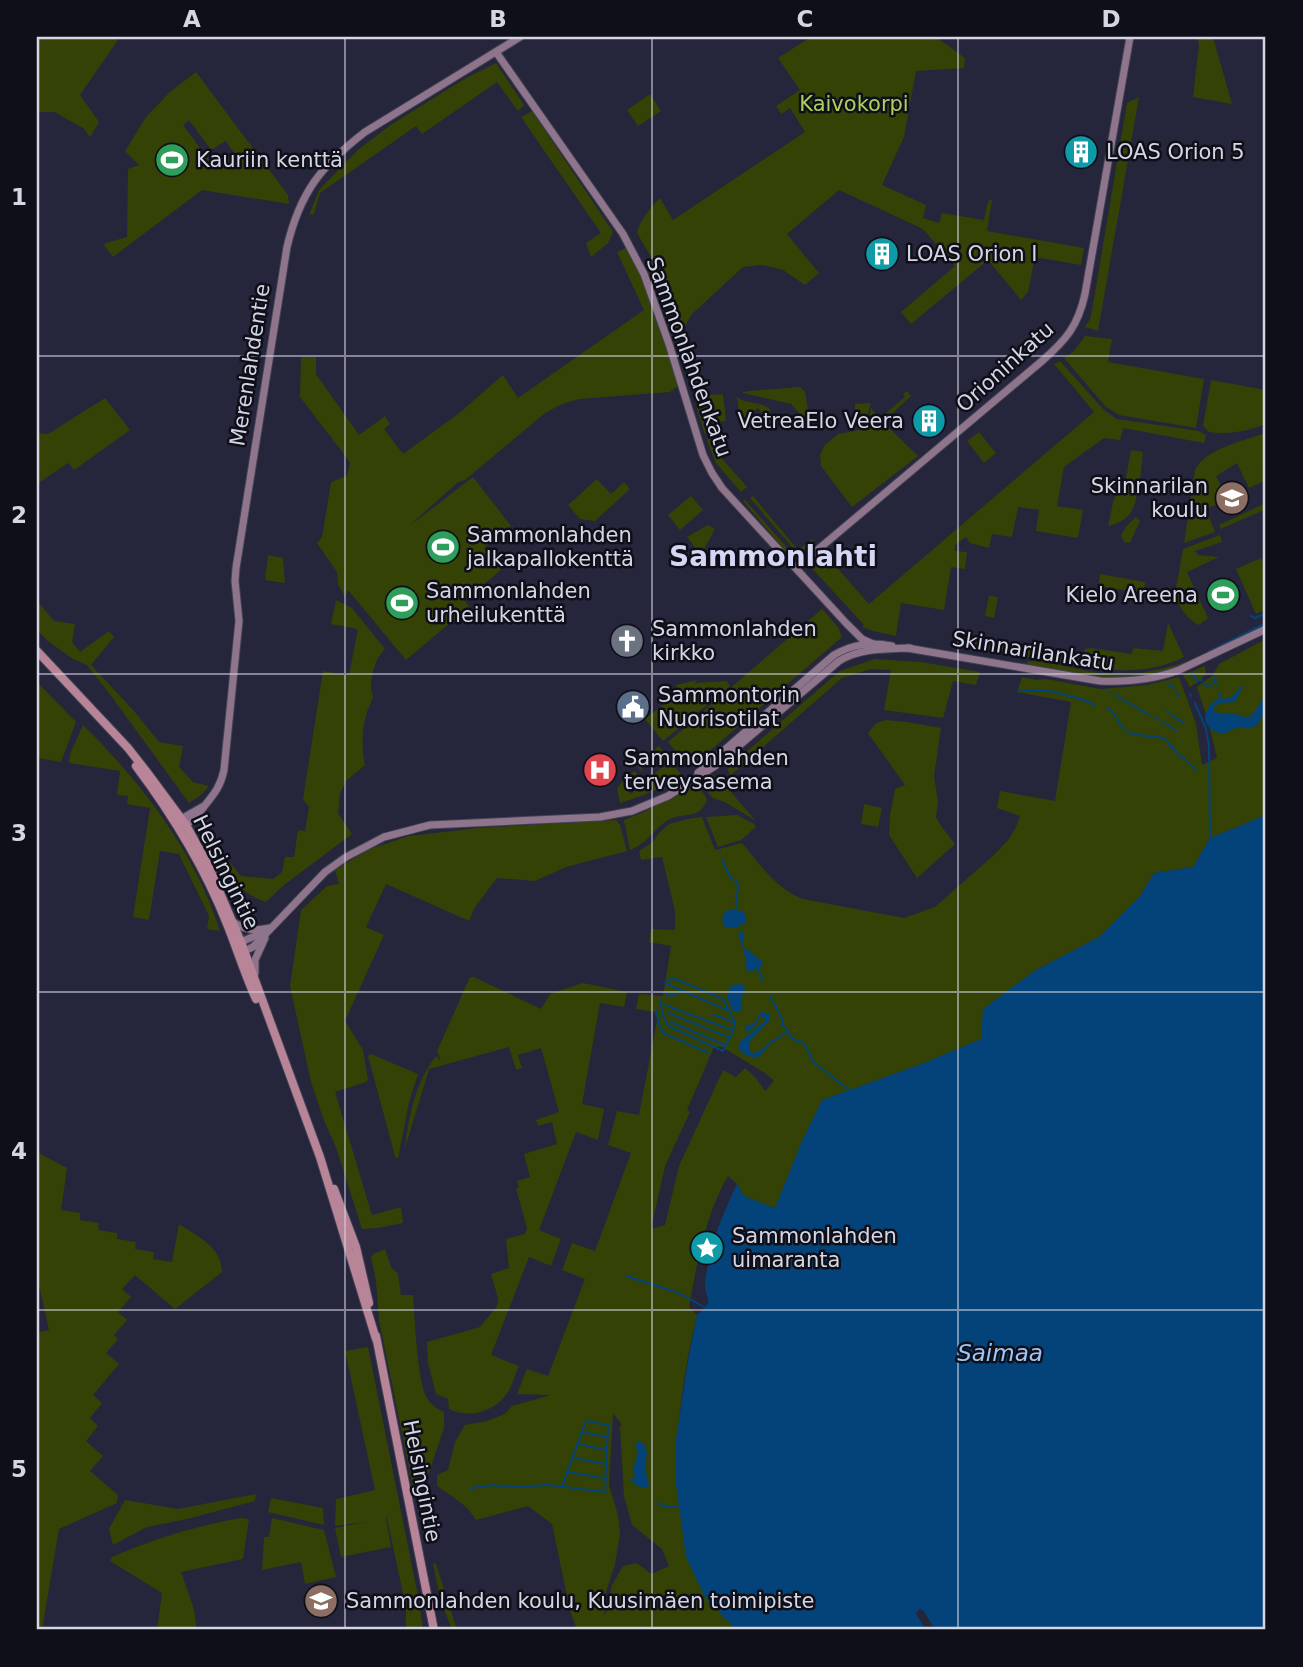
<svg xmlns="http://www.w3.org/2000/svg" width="1303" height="1667" font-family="'DejaVu Sans',sans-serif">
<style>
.green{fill:#344305;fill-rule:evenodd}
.water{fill:#04437a}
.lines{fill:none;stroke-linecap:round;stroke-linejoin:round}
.stream{stroke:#04437a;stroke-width:2}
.secondary-casing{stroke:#424254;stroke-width:9}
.primary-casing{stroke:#424254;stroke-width:10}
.secondary{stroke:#8e758c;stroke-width:7}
.primary{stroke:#b88498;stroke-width:8}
.grid{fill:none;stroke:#d5d6e4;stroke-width:2;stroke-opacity:0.55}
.labels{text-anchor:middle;stroke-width:5;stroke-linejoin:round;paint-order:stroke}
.park-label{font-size:21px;fill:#adce62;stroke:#0f0f19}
.poi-label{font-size:21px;fill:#d5d6e4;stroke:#0f0f19;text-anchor:start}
.street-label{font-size:21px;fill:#d5d6e4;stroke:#0f0f19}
.water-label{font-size:23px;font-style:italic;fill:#9bc6f8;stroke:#0f0f19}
.district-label{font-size:28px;font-weight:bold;fill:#d4d6f3;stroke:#0f0f19}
.neatline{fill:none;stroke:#d5d6e4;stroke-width:2.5}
.grid-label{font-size:23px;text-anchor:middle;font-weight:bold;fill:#d5d6e4}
</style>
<rect width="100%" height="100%" fill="#25253b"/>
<g class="green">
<path d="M37,37H120L80,95L99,122L90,137L83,128L54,112H37Z"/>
<path d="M811,37H936L965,58L964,68L916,71L904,137L882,185L926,205L923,218L939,223L942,213L984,220L987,205L990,199L992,200L987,231L1084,248L1081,265L1035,257L1028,292L1021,300L988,260L911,324L901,312L955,266L923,229L839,190L787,234L819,273L805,285L783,270L762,265L743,267L691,315L675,344L667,299L651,257L637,233C640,220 650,208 660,198L673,220L805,132L790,108L781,114L776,106L800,90L778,58Z"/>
<path d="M1197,37H1213L1232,104L1193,97L1199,45Z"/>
<path d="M496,63L524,105L518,111L497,82L422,134L416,126L320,193L314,214L309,215L319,190L359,149L392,124L466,78Z"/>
<path d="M196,72L288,195L289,204L202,190L113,257L103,244L127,237L128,169L139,165L125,151L146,117L171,91ZM189,120L211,150L226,141L234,153L216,163L209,160L183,125Z"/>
<path d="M650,94L661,111L638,126L627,110Z"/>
<path d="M1139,97L1098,331L1085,327L1090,319L1093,305L1127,103Z"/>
<path d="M532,111L613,232L608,243L591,257L586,243L601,233L521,117Z"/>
<path d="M626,248L648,288L679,385L670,392L579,399L562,404L545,413L465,480L458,482L408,527L473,477L511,526L484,548L501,570L464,600L469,607L406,660L348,590L345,597L338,584L337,572L317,543L322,537L331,482L347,476L350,462L300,397L301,357H316V374L359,435L385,416L390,424L384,429L403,454L458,414L503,375L518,398L644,310L617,252Z"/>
<path d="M1085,336L1112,339L1108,362L1204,379L1196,428L1119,415L1106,407L1064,358L1074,351Z"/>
<path d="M1060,361L1104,410L1117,419L1199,431L1206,435L1204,443L1123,428L1120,440L1104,438L1064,467L1057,506L1083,510L1078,538L1036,531L1039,510L1018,507L1012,537L992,534L989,548L970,543L966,537L955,545V551L967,552L965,569L951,567L944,610L901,603L896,636L873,631L862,627L864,625L810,566L825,554L869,604L1094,412L1054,364Z"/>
<path d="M1211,380L1266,390V424C1247,431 1230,435 1209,432L1203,426Z"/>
<path d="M800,387L805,392L811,427L791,404L743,393V392L750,391Z"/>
<path d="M907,391L911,396L885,420L869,423L871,408L880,418L905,397L903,394Z"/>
<path d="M723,394L726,421L709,423L710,434L704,433L695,400L696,396Z"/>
<path d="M737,397C747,405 761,401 770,409V423L758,408L745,418L741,426Z"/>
<path d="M105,398L130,430L74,470L68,463L37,484V433L48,434Z"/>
<path d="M871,403L865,424L855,411V404Z"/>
<path d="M886,425L918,456L852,507L821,466L820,455L825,445L838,434Z"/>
<path d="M979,432L996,453L984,463L967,441Z"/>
<path d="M1266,433V469L1262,471L1266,480L1249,488L1237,463L1216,476L1228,500L1208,508L1206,510L1215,532L1184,543L1195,470C1205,449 1245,440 1266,433Z"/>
<path d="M714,437L715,445L720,450L717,453L747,487L741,492L716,463L707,441L709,438Z"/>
<path d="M1131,450L1143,452C1141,469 1139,505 1128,516C1122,522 1116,524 1108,526L1114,498L1124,489Z"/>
<path d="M597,479L611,494L624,482L630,489L595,521L580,519L568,505Z"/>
<path d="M691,496L703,510L680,530L668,515Z"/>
<path d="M753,496L798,550L811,540H814V541L798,554L750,498Z"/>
<path d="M745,500L790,551L788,554L743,501Z"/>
<path d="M1266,503V509L1221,529L1219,525Z"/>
<path d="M1136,517L1140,521L1130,543L1124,542L1121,536C1124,528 1129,523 1136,517Z"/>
<path d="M708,525L715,529L704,549L703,551L699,549L697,550L687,537Z"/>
<path d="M1220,535L1222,542L1195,551L1198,555L1219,557L1187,572L1208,618L1199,625C1188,620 1178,606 1175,594L1183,549Z"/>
<path d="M268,555L283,558L285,583L265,580Z"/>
<path d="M1261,558L1266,569V610L1256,614L1236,569Z"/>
<path d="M1100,574L1145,582L1144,593L1103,587L1102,589H1098Z"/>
<path d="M989,596L998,597L994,618L985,616Z"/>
<path d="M336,600L352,608L385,649C376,657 370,677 371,689C372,696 374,694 372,700C370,705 367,710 366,716C361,732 362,749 365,765L346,781L340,793L338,813L352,834L284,885L266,902C243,895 230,877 215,858L220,851L241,876L273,879L282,872L285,857H294L298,830L305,831L309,807L303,799L323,671L349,675L358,629L331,624Z"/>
<path d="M37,601L54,621L75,624L72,642L80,652L109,631L114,637L91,665L134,711L159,742L183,746L179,767L193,782L209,786L201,795L189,803L109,693L87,665L73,659L48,641L37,630Z"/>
<path d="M822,609L838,627L842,637L690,768L668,742Z"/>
<path d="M1168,623L1184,657C1154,673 1114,673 1082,665L1085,649L1090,648L1132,654L1133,648L1163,651Z"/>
<path d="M972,639L1011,645L1014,644L1079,655L1077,665L965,646L963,643L964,641Z"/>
<path d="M1266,639V815L1210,838L1193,867L1154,873L1140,896L1099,937L1034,971L982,1039L924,1063L822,1100L775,1208L743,1196L737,1184L728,1176C705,1215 697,1263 689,1307L697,1315C684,1367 677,1421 676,1475L808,1630H623L622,1629L618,1630H577L570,1610L552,1524L528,1506L476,1520C468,1505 451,1496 437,1486V1475L448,1470L455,1442L465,1425L487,1421L505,1414L512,1406L551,1395L517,1394L527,1369L548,1376L585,1279L562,1270L572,1243L595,1251L631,1153L608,1145L617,1111L639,1115L657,1021L655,1012L636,1009L639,994L663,996L671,946L649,942L651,929L675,930V911L662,857L641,860L639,851L653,842L658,834L669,824L687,819L702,817L715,850L742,843C760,864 776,889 803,899L904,918L935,907L995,854L1009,839L1016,827L1020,816L997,808L1000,791L1055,801L1071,702L1017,692L1022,677L1036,680L1046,679L1101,689L1147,685L1179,677L1196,724L1202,765L1217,758L1208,721L1197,687L1213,675L1219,664ZM714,1047H722L765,1073L774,1081L765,1091L756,1078L745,1068L736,1077L723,1070L679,1166L665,1225L651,1229L665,1166L690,1112L687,1110ZM613,1413L622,1425L620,1426L624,1496L632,1525L662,1549L669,1566L651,1574L637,1563L623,1566L612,1585L605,1616L603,1601L615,1564L620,1534L618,1515L609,1485Z"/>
<path d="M875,659L921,662L980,672L976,685L953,681L943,718L884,710L891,670L871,669L842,678L730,776L728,769L730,766L827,682L840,671Z"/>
<path d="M1028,661C1053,661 1079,671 1105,674C1133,677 1159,670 1186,662C1181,667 1174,669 1167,671C1122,688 1072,673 1026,665Z"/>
<path d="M1205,666L1206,674L1198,682L1190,687L1183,675Z"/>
<path d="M697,680L695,683L727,681L730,686L663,741L645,719L671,698H674L676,685Z"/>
<path d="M37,682L76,722L61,762L38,758L37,764Z"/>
<path d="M886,720L907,722L941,728L934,776L938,802L936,817L941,826L955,844L917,878L889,835L890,815L895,789L905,785L868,733L876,723Z"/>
<path d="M83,725C142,783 195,852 220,931L207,929L209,916L179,854L160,851L149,920L133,917L150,808L127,804L128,796L117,795L120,771L69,763L70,754Z"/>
<path d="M659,746L683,777L644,795L620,803L617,789L622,782L634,771L638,775L637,777L635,775L624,785L631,794L667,763L659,753L641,769L643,771L642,772L636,765Z"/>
<path d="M712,774L723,783L756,821L725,802L713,798L698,782Z"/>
<path d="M695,784L704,794L707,800C699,820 686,812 670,819C663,822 659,828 653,833C647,840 639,846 630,850L624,820L644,812Z"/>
<path d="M864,804L882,808L878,827L861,824Z"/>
<path d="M737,815L754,824L756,827L741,840L718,847L706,817Z"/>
<path d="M616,820L620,825L627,851L566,867L535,881L497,878L475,907L469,921L386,884L366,927L384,935L345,1021L363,1050L368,1080L366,1082L335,1092L372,1215L401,1207L403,1223L378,1228L362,1229L337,1150L323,1118L311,1082L290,986L301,910L327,886L339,884L335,870L370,849L409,836L479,828Z"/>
<path d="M470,977H474L541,1009L550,994L583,983L627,992L624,1007L600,1003L582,1104L604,1109L598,1140L576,1132L539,1230L561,1239L551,1266L529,1257L491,1355L519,1366C515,1374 513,1384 508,1392C495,1412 470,1419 449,1409L448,1399L436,1394L428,1363L427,1342L480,1327L497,1306L498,1298L491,1274L509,1268L506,1239L525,1234L527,1228L516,1188L519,1187L517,1181L530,1177L524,1154L557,1144L552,1122L538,1126L536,1120L559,1112L541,1048L518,1055L522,1068L516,1070L509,1047L429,1069L405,1148C409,1115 416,1081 436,1056L441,1061L437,1051Z"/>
<path d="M371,1054L418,1074L409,1102L398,1159L395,1156L368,1056Z"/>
<path d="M37,1152L67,1168L61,1210L80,1213V1220L99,1223L98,1230L117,1233V1239L136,1242L135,1249L154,1252L153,1259L172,1262L179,1224C197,1236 222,1247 222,1272L175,1309L135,1275L122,1289L131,1297L118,1312L127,1320L114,1335L118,1339L106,1353L119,1364L93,1395L102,1403L90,1418L98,1426L86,1441L103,1456L90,1471L118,1495L117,1503L59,1529L42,1630H37V1333L49,1330L37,1276Z"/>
<path d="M385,1249L391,1267L398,1274L401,1295H413C415,1317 417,1382 427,1398C431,1405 437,1409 444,1412V1428L428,1475L413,1487L379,1320L376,1281L371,1257L373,1254Z"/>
<path d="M368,1347L419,1601L423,1630H399L406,1629V1608L387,1518H386L391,1547L341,1557L335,1528L365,1522L335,1526L336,1499L375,1490L345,1351Z"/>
<path d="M256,1494L255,1501L187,1519L147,1527L113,1545L109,1529L125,1500L178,1509Z"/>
<path d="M271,1498L323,1508L324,1525L268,1512Z"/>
<path d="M240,1518L249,1519L243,1559L181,1572L194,1609L197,1630H157L162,1593L110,1561L112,1557C153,1539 196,1526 240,1518Z"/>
<path d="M272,1518L324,1530L336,1577L305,1584L301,1562L262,1570L264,1537H269Z"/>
<path d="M433,1563L436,1564L457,1630H452L440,1598Z"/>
</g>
<g class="water">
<path d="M1241,686H1243L1235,702L1221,703L1214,707L1213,711C1225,716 1233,711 1247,718L1253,714L1266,694C1266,706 1264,725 1250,728C1245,729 1238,727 1233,729C1230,730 1227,733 1223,734C1201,730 1200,711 1217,699C1232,699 1232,698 1241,686Z"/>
<path d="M1266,815V1630H935L924,1611L919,1609L916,1614L926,1630H734L731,1624L722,1616L717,1608L710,1604L703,1593L686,1557L676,1484V1439L688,1360L697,1315L708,1304C709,1296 704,1291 705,1283C709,1248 722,1215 737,1184L744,1196L775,1208L801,1143L822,1100L924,1063L981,1039L983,1009L1034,971L1099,937L1140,896L1154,873L1193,867L1210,838Z"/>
<path d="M730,909L743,911L746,915L745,923C733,931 716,931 725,912Z"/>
<path d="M743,931L744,947L762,961L763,965L751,972L745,969C748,956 741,945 738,933Z"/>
<path d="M738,984L744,985L745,988L742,997V1011L734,1012C728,1003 726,997 730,986Z"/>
<path d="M761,1012L768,1013L770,1016L769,1021L749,1042L750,1050L752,1053C763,1052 763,1046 771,1041C776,1038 781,1035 786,1031L787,1033C782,1037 777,1039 772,1043C759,1053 762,1064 741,1052L738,1046L742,1040L764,1022L765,1018L760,1016L755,1026L747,1032L745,1029L747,1024L751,1025C756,1023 757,1016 761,1012Z"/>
<path d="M639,1441L644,1444L647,1452L645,1469L649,1486L646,1488L637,1486L636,1484L630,1481L635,1476C631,1466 637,1462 637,1453C637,1449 636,1446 636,1443Z"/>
</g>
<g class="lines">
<g class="stream">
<path d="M1251,616L1255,618L1266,613"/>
<path d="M1208,652L1266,623"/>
<path d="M1193,673L1196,680H1202"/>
<path d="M1169,684L1173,688"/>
<path d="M1205,685L1208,686L1215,682L1216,684L1215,677"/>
<path d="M1019,691L1046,690L1081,699L1095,705"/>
<path d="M1108,691L1109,692"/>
<path d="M1176,692L1179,696"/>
<path d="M1219,692L1221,699"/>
<path d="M1190,694L1191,696"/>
<path d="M1115,695L1149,715"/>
<path d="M1195,703L1206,729L1209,746L1210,838"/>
<path d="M1107,709L1111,710L1124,730"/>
<path d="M1167,711L1169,713"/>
<path d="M1172,715L1184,724"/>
<path d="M1154,717L1159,720"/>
<path d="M1163,722L1176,730"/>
<path d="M1127,733L1136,734"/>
<path d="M1139,735L1159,737L1165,739L1178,754L1186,760L1196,770"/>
<path d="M722,859L730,877L736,881L738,887L736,906"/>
<path d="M758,969L763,981"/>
<path d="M665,982L673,978L723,999L735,1023"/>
<path d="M667,984L727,1010"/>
<path d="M663,992L671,996L681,991"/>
<path d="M770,996L782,1019V1025L788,1030L791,1038L805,1044L813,1062L848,1089"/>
<path d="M660,999L663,1015L668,1026L723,1051L733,1031L735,1022"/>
<path d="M665,1005L732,1030"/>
<path d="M656,1011L659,1024L663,1033L709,1053"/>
<path d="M668,1013L728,1037"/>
<path d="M713,1014L735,1023"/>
<path d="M671,1022L725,1045"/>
<path d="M626,1276L679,1293L704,1307"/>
<path d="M583,1432L607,1437"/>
<path d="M578,1444L607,1450"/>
<path d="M573,1458L606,1464"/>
<path d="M568,1472L604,1478"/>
<path d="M471,1488L494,1485L510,1487L550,1485L605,1492L608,1425L586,1421L562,1486"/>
<path d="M658,1503L664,1506L678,1507"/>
</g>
<g class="secondary-casing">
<g id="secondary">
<path d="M496,52L623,234L644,274L669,344L703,455L712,473L722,488L846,623L862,639L873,644"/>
<path d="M796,568L1042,361C1066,340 1078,326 1085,294L1130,37"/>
<path d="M907,648L1100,681C1127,682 1153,680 1179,670L1266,629"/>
<path d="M698,773L834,655C853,644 870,642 892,646"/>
<path d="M179,824L181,819L204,806"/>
<path d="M181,826C196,821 197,815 206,804C215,793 221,785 224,770L239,621L235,581L236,568L287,247C300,192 321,166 365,132L520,37"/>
<path d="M232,921C245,931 255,931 270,928"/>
<path d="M241,942L264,932"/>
<path d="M244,951L253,947L325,872L346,857L384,837L430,825L600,817L632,811L668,796L715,766L839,661C860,648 886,649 910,648"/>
<path d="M255,973V960L265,938"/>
</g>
</g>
<g class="primary-casing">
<g id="primary">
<path d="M37,651L128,748L146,771L186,825L209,867L241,942L320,1157L376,1339"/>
<path d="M136,766C172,814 205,868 227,924C237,949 245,975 256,999"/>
<path d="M334,1189L356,1247L369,1303"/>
<path d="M376,1336L434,1630"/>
</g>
</g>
<use href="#secondary" class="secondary"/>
<use href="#primary" class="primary"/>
</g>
<path class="grid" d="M345,37V1630M652,37V1630M958,37V1630M37,356H1266M37,674H1266M37,992H1266M37,1310H1266"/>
<defs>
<g id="building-disc" transform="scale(1.75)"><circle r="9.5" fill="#0f9aa8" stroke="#0f0f19"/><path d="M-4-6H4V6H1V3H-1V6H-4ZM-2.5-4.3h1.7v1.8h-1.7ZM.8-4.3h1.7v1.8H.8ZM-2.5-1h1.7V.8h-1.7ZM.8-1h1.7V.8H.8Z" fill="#fff"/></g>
<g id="stadium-disc" transform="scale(1.75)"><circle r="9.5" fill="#2e9e5b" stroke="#0f0f19"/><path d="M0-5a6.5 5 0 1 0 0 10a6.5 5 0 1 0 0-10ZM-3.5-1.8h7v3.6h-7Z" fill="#fff"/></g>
<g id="school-disc" transform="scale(1.75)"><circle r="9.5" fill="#8d6e63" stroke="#0f0f19"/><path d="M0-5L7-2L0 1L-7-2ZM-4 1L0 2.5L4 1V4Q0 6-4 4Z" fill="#fff"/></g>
<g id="church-disc" transform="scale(1.75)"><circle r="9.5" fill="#6b7280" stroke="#0f0f19"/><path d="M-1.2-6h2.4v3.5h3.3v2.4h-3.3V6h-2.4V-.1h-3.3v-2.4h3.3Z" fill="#fff"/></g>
<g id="civic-disc" transform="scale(1.75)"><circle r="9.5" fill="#5c6f8a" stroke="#0f0f19"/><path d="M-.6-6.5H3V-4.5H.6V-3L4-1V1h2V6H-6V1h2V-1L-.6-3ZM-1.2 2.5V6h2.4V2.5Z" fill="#fff"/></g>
<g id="hospital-disc" transform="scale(1.75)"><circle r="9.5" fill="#e0444e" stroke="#0f0f19"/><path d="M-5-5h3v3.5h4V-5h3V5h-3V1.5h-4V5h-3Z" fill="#fff"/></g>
<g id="sight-disc" transform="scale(1.75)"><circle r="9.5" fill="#0f9aa8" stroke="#0f0f19"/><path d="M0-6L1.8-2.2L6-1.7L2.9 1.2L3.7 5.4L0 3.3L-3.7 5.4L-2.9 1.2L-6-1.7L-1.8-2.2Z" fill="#fff"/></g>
</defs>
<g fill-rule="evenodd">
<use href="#building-disc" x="1081" y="152"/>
<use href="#stadium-disc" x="172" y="160"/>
<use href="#building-disc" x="882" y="254"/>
<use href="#building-disc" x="929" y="421"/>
<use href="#school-disc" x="1232" y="498"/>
<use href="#stadium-disc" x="443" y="547"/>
<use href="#stadium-disc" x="1223" y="595"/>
<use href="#stadium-disc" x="402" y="603"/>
<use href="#church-disc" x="627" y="641"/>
<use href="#civic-disc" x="633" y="707"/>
<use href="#hospital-disc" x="600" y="770"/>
<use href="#sight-disc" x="707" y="1248"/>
<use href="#school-disc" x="321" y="1601"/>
</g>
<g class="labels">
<g class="park-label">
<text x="854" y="111">Kaivokorpi</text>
</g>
<g class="poi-label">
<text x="1106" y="159">LOAS Orion 5</text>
<text x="196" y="167">Kauriin kenttä</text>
<text x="906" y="261">LOAS Orion I</text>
<text x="904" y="428" text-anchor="end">VetreaElo Veera</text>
<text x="1208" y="493" text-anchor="end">Skinnarilan<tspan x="1208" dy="24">koulu</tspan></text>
<text x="467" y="542">Sammonlahden<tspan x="467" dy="24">jalkapallokenttä</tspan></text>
<text x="426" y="598">Sammonlahden<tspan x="426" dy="24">urheilukenttä</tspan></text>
<text x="1198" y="602" text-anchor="end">Kielo Areena</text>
<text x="652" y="636">Sammonlahden<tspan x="652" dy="24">kirkko</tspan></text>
<text x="658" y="702">Sammontorin<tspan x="658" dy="24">Nuorisotilat</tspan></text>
<text x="624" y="765">Sammonlahden<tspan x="624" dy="24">terveysasema</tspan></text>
<text x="732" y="1243">Sammonlahden<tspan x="732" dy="24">uimaranta</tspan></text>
<text x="346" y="1608">Sammonlahden koulu, Kuusimäen toimipiste</text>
</g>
<g class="street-label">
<text transform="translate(689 357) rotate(70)" y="7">Sammonlahdenkatu</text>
<text transform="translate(250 365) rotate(-81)" y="7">Merenlahdentie</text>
<text transform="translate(1005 367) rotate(-42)" y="7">Orioninkatu</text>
<text transform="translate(1033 651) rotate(9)" y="7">Skinnarilankatu</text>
<text transform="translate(226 872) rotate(64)" y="7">Helsingintie</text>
<text transform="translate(422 1481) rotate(79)" y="7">Helsingintie</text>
</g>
<g class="water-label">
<text x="1000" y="1361">Saimaa</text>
</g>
<g class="district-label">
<text x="773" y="566">Sammonlahti</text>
</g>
</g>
<rect width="1303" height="1667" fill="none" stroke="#0f0f19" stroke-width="77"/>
<rect x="38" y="38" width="1226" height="1590" class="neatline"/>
<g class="grid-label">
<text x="192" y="27">A</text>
<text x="498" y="27">B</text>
<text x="805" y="27">C</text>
<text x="1111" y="27">D</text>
<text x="19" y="205">1</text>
<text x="19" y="523">2</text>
<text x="19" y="841">3</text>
<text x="19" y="1159">4</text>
<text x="19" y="1477">5</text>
</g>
</svg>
